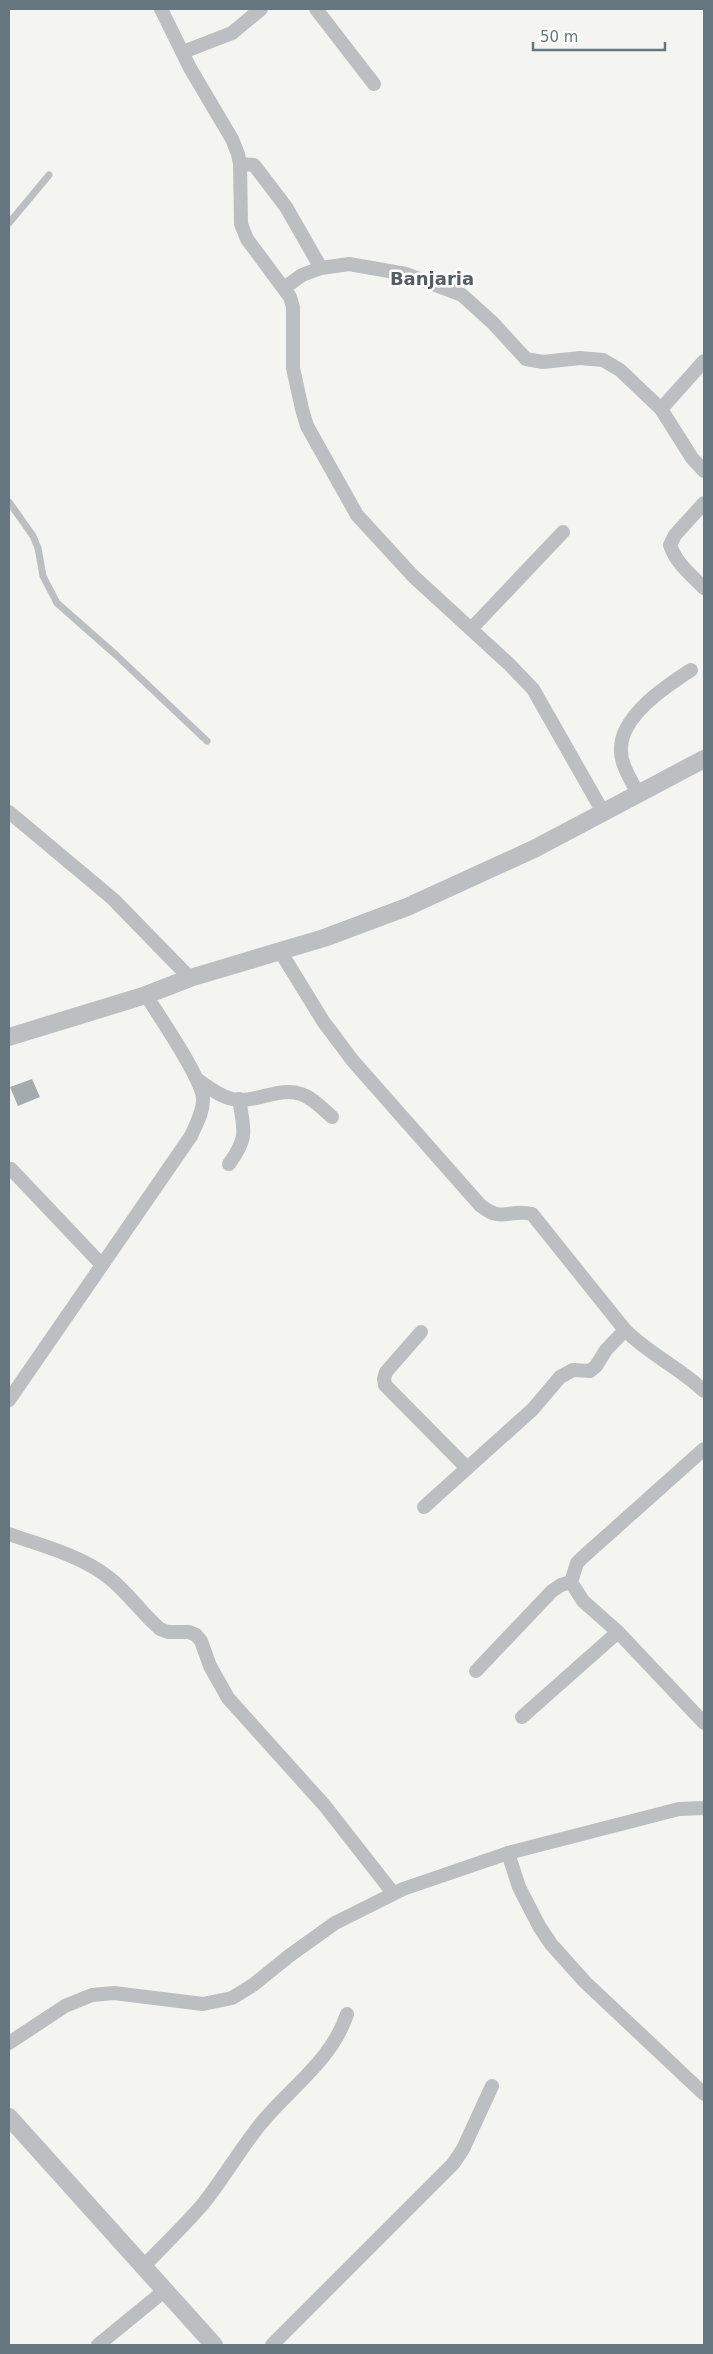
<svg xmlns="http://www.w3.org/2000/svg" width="713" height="2354" font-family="'DejaVu Sans',sans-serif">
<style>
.building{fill:#a2abae}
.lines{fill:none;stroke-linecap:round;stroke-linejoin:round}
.service{stroke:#bbbfc2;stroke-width:7}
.minor{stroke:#bbbfc2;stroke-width:14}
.tertiary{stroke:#bbbfc2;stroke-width:18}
.labels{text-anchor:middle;stroke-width:5;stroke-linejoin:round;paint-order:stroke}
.district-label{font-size:18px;font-weight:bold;fill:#535e65;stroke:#fff}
</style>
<rect width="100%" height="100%" fill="#f4f4f0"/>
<path class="building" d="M32,1079L40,1097L18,1106L10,1087Z"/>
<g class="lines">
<g class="service">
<path d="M9,223L49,175"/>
<path d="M9,502L33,536L38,548L43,576L57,603L116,655L207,741"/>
</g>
<g class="minor">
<path d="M161,9L190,68L232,139L238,154L240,164L241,224L247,239L290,297L293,307V368L302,409L307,426L357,515L413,576L509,664L533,689L603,812"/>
<path d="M316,9L374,84"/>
<path d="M183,52L232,33L261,9"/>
<path d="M240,164L254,165L286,207L321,268"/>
<path d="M284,288L302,275L321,268L349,264L406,274L462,295L493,323L526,359L543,362L580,358L603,360L620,370L661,409L692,458L704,471"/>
<path d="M661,409L704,361"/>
<path d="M704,503L675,535L670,545C676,563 691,575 704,588"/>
<path d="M471,629L563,532"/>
<path d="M638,794C632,781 621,766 621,751C619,717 666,686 691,670"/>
<path d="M9,812L113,899L190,978"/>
<path d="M280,951L323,1021L353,1061L480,1205C503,1224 509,1208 532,1214L625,1330C649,1354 680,1368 704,1391"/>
<path d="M198,1080C208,1087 219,1096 232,1099C255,1104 279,1086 301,1094C313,1098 322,1108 332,1117"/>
<path d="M229,1164C249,1136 244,1131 239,1099"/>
<path d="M11,1169L102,1265"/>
<path d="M421,1332L386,1372L384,1379L385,1385L467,1468"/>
<path d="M9,1400L191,1136C196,1124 203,1113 203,1100C204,1080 158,1015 146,995"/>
<path d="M704,1449L583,1557L577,1563L571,1582L583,1601L618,1632L704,1723"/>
<path d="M424,1507L533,1409L560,1377L573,1370L590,1371L596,1366L606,1350L625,1330"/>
<path d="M9,1534C42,1546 80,1555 108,1577C127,1591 141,1613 160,1629L168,1632H189L196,1635L201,1641L210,1666L228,1698L325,1806L393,1893"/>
<path d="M476,1671L552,1591L561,1585L571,1582"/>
<path d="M522,1717L618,1632"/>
<path d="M508,1853L519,1887L539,1926L551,1944L585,1982L704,2094"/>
<path d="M9,2043L65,2006L92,1995L114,1993L203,2004L232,1998L253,1985L289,1956L335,1923L403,1889L508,1853L679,1809L704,1808"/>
<path d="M143,2267C163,2246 184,2226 203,2204C223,2179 239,2151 259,2126C288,2089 332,2061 347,2014"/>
<path d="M98,2345L164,2291"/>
<path d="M272,2345L453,2164L463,2149L492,2086"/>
</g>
<g class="tertiary">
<path d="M9,1037L146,995L190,978L324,938L407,907L534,849L704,759"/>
<path d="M9,2117L214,2345"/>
</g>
</g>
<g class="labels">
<g class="district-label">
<text x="432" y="285">Banjaria</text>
</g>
</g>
<rect width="713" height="2354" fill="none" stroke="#66767f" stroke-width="20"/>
<path d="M533 42v8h132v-8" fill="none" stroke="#66767f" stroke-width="2.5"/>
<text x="540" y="42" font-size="15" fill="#66767f" stroke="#ffffff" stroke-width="4" paint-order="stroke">50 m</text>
</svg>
